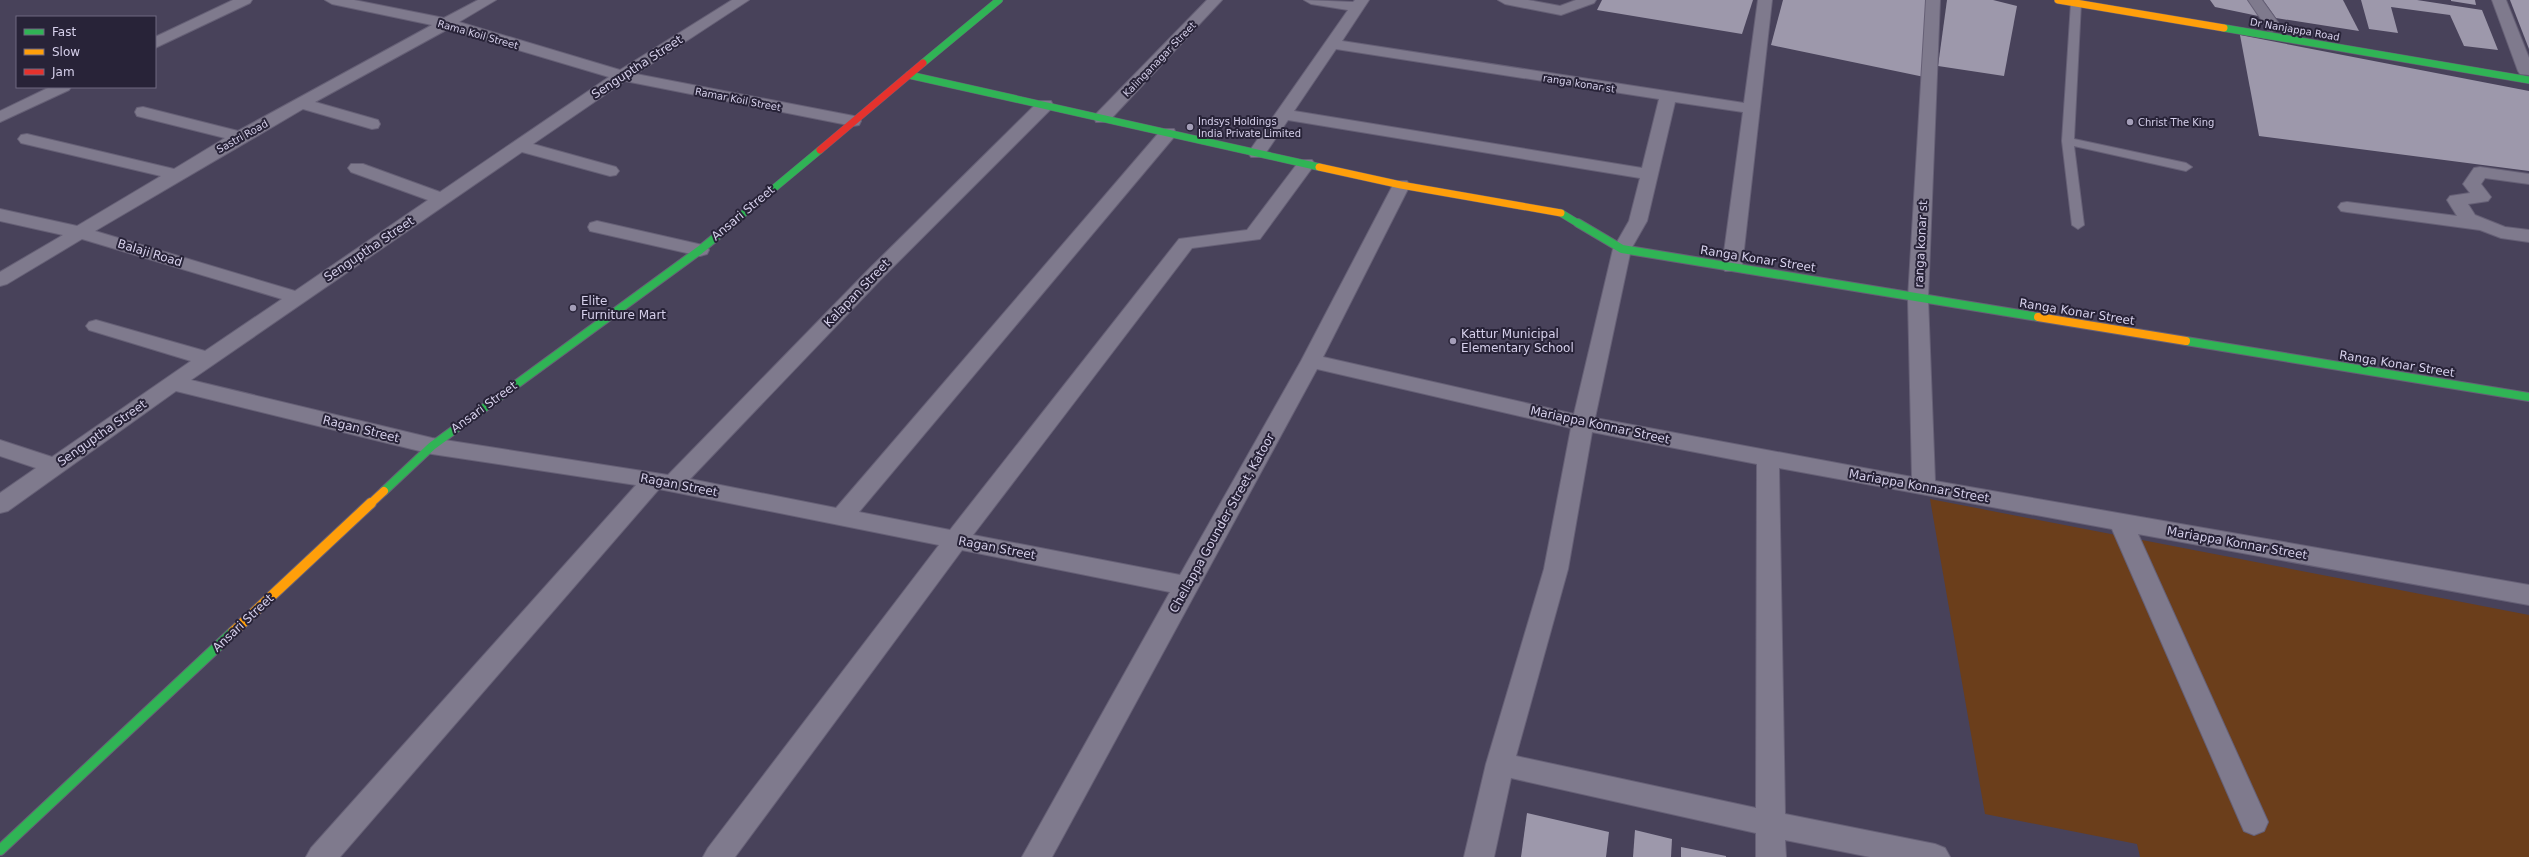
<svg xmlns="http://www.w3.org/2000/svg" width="2529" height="857" font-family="'DejaVu Sans',sans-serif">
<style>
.green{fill:#6b3e1b}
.building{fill:#9d98ab}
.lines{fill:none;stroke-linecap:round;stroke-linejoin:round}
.lane-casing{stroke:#666076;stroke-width:2}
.street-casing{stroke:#666076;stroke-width:2}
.fast-far2-casing{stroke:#666076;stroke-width:8}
.fast-far1-casing{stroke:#666076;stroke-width:10}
.fast-casing{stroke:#666076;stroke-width:12}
.slow-far2-casing{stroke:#666076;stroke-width:8}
.slow-far1-casing{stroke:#666076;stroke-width:10}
.slow-casing{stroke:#666076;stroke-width:12}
.jam-casing{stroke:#666076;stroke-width:8}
.lane{fill:#7f7a8d;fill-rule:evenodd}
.street{fill:#7f7a8d;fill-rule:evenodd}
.fast-far2{stroke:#30b455;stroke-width:7}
.fast-far1{stroke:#30b455;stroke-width:8}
.fast{stroke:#30b455;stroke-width:10}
.slow-far2{stroke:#ff9f0a;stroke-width:7}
.slow-far1{stroke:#ff9f0a;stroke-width:8}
.slow{stroke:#ff9f0a;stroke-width:10}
.jam{stroke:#e5322d;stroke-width:7}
.poi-dot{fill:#a49eb8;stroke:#282338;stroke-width:1.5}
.labels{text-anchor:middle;stroke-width:4;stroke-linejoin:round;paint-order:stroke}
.far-street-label{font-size:10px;fill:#d6d0eb;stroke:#282338}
.far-poi-label{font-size:10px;fill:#d6d0eb;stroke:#282338;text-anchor:start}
.street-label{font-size:12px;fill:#d6d0eb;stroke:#282338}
.poi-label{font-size:12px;fill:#d6d0eb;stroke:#282338;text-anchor:start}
</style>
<rect width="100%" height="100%" fill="#48425a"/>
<path class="green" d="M1930,499L2529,615V857H2140L2137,844L1985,814Z"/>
<g class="building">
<path d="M1602,0H1753L1742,34L1597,10Z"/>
<path d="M1783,0H1933L1929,78L1771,45Z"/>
<path d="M1947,0H1993L2017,6L2004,76L1938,66Z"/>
<path d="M2210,0H2248L2263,17L2215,7Z"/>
<path d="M2263,0H2343L2359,31L2276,18Z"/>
<path d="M2361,0H2417L2482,10L2498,50L2464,46L2450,15L2391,7L2398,33L2369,29Z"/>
<path d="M2475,0L2476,5L2451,1V0Z"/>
<path d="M2510,0H2529V49Z"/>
<path d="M2240,35L2529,91V171L2259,136Z"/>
<path d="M1527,813L1609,832L1606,857H1521Z"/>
<path d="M1635,830L1672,839L1671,857H1633Z"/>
<path d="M1681,847L1726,856V857H1681Z"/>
</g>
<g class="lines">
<g class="lane-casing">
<path id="lane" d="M2076,0L2081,3L2074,139L2186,163L2192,167L2186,171L2074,146L2084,225L2078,229L2072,225L2062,141L2071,3Z"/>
</g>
<g class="street-casing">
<g id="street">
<path d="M233,0H252L250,3L155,48V37Z"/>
<path d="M325,0H354L444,18L478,0H496L459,22L620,70L732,0H749L636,74L859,117L861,121L859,125L853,126L625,81L533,144L616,167L619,171L616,175L610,176L522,152L191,380L432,438L668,475L870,268L1039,101H1051L1053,105L1051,109L884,276L690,479L836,508L1162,129H1174L1176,133L1174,137L859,512L950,530L1179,239L1247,230L1300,160H1312L1315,164L1260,239L1192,248L973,535L1180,575L1301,361L1395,181H1407L1410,185L1323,357L1574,414L1613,249L1629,221L1640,178L1288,120L1263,157H1251L1248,153L1348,10L1311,4L1304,0L1353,2L1355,0H1369L1342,41L1744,103L1758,0H1772L1742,267L1739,271H1725L1722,267L1743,112L1675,102L1647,221L1631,249L1595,418L1912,477L1908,298L1926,0H1940L1928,298L1935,481L2529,585V605L2138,534L2268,822L2264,831L2254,835L2244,831L2240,822L2112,529L1779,468L1785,814L1935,844L1945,848L1950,857H1870L1785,840L1786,857H1756V833L1511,778L1494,857H1464L1486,764L1544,569L1571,428L1317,369L1052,857H1022L1170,592L962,550L735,857H703L708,848L939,545L659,489L340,857H306L311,848L636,485L432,454L176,391L8,511L0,513V493L36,468L0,456V440L52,457L191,361L89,330L86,326L89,322L96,320L205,351L282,299L82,239L7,284L0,286V272L63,235L0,221V209L77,226L161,176L21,143L18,139L21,135L27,134L174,169L225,138L137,116L135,112L137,108L143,107L238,131L432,25L332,4ZM448,29L609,77L440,192L363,164H351L348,168L351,172L428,200L295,291L95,231L303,109L372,129L378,128L380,124L378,120L315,102ZM1336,49L1659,99L1642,168L1294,111ZM1592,432L1757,464L1756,808L1516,756L1568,569Z"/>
<path d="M1207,0H1222L1108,122H1096L1094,118L1096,114Z"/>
<path d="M1498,0H1528L1560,6L1576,0H1596L1594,3L1561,15L1505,4Z"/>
<path d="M2248,0H2262L2282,28L2279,31H2269Z"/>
<path d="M2492,0H2506L2529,58V75L2520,74L2518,71Z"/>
<path d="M50,87H71L69,90L0,122V111Z"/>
<path d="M2480,167L2529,174V184L2485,178L2481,184L2491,197L2488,201L2468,204L2475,215L2505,227L2529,230V242L2501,238L2480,230L2347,212L2341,211L2338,207L2341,203L2347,202L2457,216L2447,200L2450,196L2470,193L2463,184L2474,168Z"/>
<path d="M597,221L707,246L709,250L707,254L700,256L590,231L588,227L590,223Z"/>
</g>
</g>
<g class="fast-far2-casing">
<g id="fast-far2">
<path d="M2224,28L2529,80"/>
<path d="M923,63L999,0"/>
<path d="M909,75L1319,167"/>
<path d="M1561,213L1579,224"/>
<path d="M731,224L820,150"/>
</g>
</g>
<g class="fast-far1-casing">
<g id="fast-far1">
<path d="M1578,223L1622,249L2038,317"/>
<path d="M2186,341L2529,397"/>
<path d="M384,491L432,446L700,250L733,223"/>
</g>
</g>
<g class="fast-casing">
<path id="fast" d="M0,850L233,632"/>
</g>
<g class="slow-far2-casing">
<g id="slow-far2">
<path d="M2058,0L2224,28"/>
<path d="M1319,167L1401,185L1561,213"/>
</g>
</g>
<g class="slow-far1-casing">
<g id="slow-far1">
<path d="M2038,317L2186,341"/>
<path d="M370,504L384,491"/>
</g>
</g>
<g class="slow-casing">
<path id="slow" d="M233,632L371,503"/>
</g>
<g class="jam-casing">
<path id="jam" d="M820,150L923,63"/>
</g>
<use href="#lane" class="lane"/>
<use href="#street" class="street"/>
<use href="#fast-far2" class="fast-far2"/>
<use href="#fast-far1" class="fast-far1"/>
<use href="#fast" class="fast"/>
<use href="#slow-far2" class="slow-far2"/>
<use href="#slow-far1" class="slow-far1"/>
<use href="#slow" class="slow"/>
<use href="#jam" class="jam"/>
</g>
<g class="poi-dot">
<circle cx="2130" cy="122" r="4"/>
<circle cx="1190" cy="127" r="4"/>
<circle cx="573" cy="308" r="4"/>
<circle cx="1453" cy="341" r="4"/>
</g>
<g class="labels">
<g class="far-street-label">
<text transform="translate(2295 29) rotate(10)" y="4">Dr Nanjappa Road</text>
<text transform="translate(478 34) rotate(16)" y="4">Rama Koil Street</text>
<text transform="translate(1159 59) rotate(-46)" y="4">Kalinganagar Street</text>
<text transform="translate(1579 83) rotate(9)" y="4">ranga konar st</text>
<text transform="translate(738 99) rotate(11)" y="4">Ramar Koil Street</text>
<text transform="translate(242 136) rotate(-29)" y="4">Sastri Road</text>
</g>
<g class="far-poi-label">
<text x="1198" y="125">Indsys Holdings<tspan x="1198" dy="12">India Private Limited</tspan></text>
<text x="2138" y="126">Christ The King</text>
</g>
<g class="street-label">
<text transform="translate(637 67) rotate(-33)" y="4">Senguptha Street</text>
<text transform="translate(743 213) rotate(-40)" y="4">Ansari Street</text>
<text transform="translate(1921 244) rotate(-87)" y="4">ranga konar st</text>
<text transform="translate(369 249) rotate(-34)" y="4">Senguptha Street</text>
<text transform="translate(150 253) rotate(17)" y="4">Balaji Road</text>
<text transform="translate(1758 259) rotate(9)" y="4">Ranga Konar Street</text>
<text transform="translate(857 293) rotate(-46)" y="4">Kalapan Street</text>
<text transform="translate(2077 312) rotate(9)" y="4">Ranga Konar Street</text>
<text transform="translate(2397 364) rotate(9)" y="4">Ranga Konar Street</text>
<text transform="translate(484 407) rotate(-36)" y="4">Ansari Street</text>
<text transform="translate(1600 425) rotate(12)" y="4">Mariappa Konnar Street</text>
<text transform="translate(361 429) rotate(14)" y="4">Ragan Street</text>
<text transform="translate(102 433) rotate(-35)" y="4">Senguptha Street</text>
<text transform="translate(679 485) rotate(11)" y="4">Ragan Street</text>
<text transform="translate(1919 486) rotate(10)" y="4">Mariappa Konnar Street</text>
<text transform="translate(1222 523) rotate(-61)" y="4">Chellappa Gounder Street, Katoor</text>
<text transform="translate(2237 543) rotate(10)" y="4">Mariappa Konnar Street</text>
<text transform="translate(997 548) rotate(11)" y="4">Ragan Street</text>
<text transform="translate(243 623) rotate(-43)" y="4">Ansari Street</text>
</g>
<g class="poi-label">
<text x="581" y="305">Elite<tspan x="581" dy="14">Furniture Mart</tspan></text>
<text x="1461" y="338">Kattur Municipal<tspan x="1461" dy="14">Elementary School</tspan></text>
</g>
</g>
<rect x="16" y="16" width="140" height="72" fill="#282338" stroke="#6e6880"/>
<rect x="24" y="29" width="20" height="6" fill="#30b455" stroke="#6e6880"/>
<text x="52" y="36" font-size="12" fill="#d6d0eb">Fast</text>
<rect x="24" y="49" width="20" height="6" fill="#ff9f0a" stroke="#6e6880"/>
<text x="52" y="56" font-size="12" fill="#d6d0eb">Slow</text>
<rect x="24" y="69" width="20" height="6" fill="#e5322d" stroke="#6e6880"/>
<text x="52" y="76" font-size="12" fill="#d6d0eb">Jam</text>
</svg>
